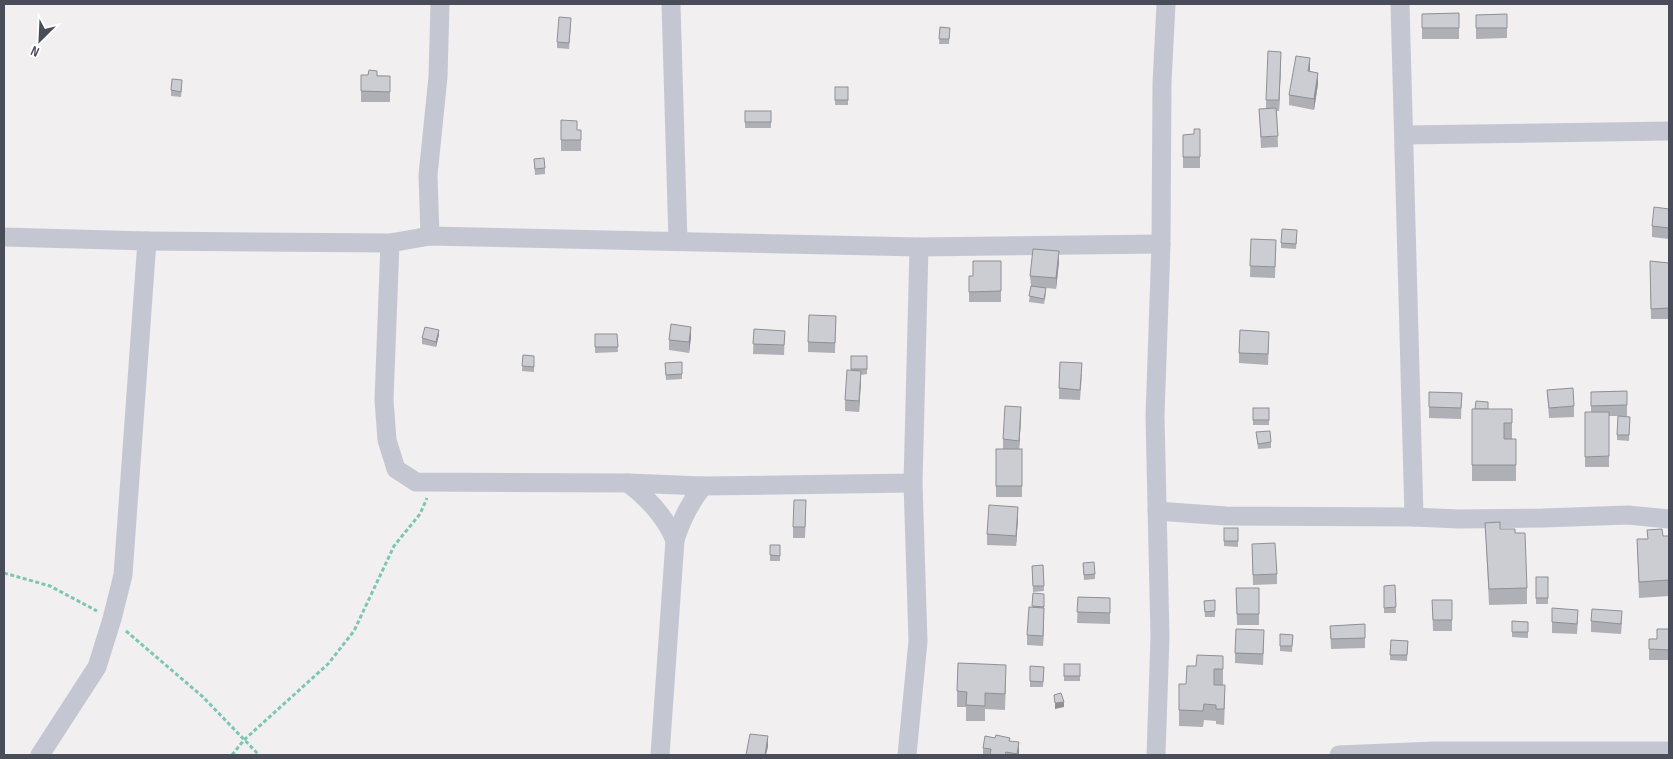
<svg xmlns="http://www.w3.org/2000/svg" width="1673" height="759" font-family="'Sofia Sans Condensed',sans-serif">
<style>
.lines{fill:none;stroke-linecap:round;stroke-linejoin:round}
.path{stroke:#7dc5b4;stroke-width:3;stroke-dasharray:4 2.5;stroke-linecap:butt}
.minor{stroke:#c4c7d2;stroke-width:19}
.wall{fill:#afb0b5}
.shaded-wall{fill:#8f9094}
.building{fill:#cccdd3;stroke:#8f9094}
</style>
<rect width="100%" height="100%" fill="#f1efef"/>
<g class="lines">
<g class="path">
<path d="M4,573L50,586L97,611"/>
<path d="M126,631L203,697L259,755"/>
<path d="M232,755L244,740L328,664L354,631L394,546L420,514L427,498"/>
</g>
<g class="minor">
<path d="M671,4L678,241"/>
<path d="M1400,4L1414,517"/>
<path d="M1405,135L1669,131"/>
<path d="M430,236L428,175L438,77L440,4"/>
<path d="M4,237L147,241L390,243L430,236L919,247L1161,244"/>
<path d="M390,243L384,400L387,440L396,469L416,482L628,483L703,486L913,483"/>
<path d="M628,483C649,499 665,516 675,540"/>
<path d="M1157,511L1226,516L1414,517L1459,519L1543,518L1628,515L1669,519"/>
<path d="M40,755L97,667L112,619L123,575L147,241"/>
<path d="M660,755L675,540C681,520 690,503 703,486"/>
<path d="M907,755L918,641L913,483L919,247"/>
<path d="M1156,755L1160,637L1155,416L1161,244L1162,83L1166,4"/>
<path d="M1339,755L1434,751H1669"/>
</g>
</g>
<g class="wall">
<path d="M1459,13V39H1422V14Z"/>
<path d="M1507,14V38L1476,39V15Z"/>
<path d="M571,24L569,49L557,48V42Z"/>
<path d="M940,27L950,28L949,44H939Z"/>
<path d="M1281,62L1279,111H1277L1278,147L1261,148L1259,109H1266V100Z"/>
<path d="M1310,69L1309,72L1318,84L1314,110L1289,105V95Z"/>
<path d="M361,75L390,76V102H361Z"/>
<path d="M182,86L181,97L171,96V90Z"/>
<rect x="835" y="87" width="13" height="18"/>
<rect x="745" y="111" width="26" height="17"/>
<path d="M561,120L577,130H581V151H561Z"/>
<path d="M1200,129V168H1183V135L1194,134Z"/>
<path d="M534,159L545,168V174L535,175Z"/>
<path d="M1669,209V239L1652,237V226Z"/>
<path d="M1297,236L1296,249L1281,248V243Z"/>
<path d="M1251,239L1276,240L1275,278L1250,277Z"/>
<path d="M1001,261V302H969V276H973Z"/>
<path d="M1650,261L1669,263V319H1651Z"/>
<path d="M1059,262L1056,289L1038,287L1046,294L1044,304L1029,302L1031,286L1030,276Z"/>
<path d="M836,316L835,353L808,352V342Z"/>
<path d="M754,329L785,331L784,355L753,354Z"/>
<path d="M595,334H617L618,352L595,353Z"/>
<path d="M439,335L436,347L422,344V338Z"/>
<path d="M691,337L689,353L669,350V340Z"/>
<path d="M1269,343L1268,365L1239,363V353Z"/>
<path d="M523,355L534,356V372L522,371Z"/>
<path d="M851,356H867V374L861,375L859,412L845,411V400L851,370Z"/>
<path d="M682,362V379L666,380L665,363Z"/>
<path d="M1082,374L1080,400L1059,399V388Z"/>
<path d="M1547,390L1574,406V417L1549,418Z"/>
<path d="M1627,391V416H1609V467H1585V412H1591V392Z"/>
<path d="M1429,392L1462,393L1461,419L1429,418Z"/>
<rect x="1253" y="408" width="16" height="17"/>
<path d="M1472,409H1512V439H1516V481H1472Z"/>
<path d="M1630,417L1629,441L1617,440V435Z"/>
<path d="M1021,418L1019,449H1022V497H996V449H1003V439Z"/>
<path d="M1256,432L1271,442V448L1258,449Z"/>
<path d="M806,511L805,538H793V527Z"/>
<path d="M1018,518L1016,546L987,545V534Z"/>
<path d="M1485,523L1500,529L1527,588V604L1489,605Z"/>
<path d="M1224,528H1238V547L1224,546Z"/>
<path d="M1663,536H1669V596L1639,598L1637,539H1647Z"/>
<path d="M1252,544L1277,574V584L1253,585Z"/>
<rect x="770" y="545" width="10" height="16"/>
<path d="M1083,563L1095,574V579L1084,580Z"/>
<path d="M1043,565L1044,591L1033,592L1032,566Z"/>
<rect x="1536" y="577" width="12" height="27"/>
<path d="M1395,585L1396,613H1384V586Z"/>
<path d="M1236,588H1259V625H1237Z"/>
<path d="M1044,594V618L1043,646L1027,645V635L1032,607Z"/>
<path d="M1078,597L1110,598V624L1077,623Z"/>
<path d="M1215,600V617H1205L1204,601Z"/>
<path d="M1432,600H1452V631H1433Z"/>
<path d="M1578,620L1577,634L1552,633V622Z"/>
<path d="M1512,621L1528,622V638L1512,637Z"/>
<path d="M1591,621L1622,622L1621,634L1591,632Z"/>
<path d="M1365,624V648L1331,649L1330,626Z"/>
<path d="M1280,634L1293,635L1292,652L1280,651Z"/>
<path d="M1669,637V660H1649V639H1657Z"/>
<path d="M1391,640L1408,641L1407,661L1390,660Z"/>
<path d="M1264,641L1263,665L1235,663V653Z"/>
<path d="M1223,656V685L1225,701L1224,725L1216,724V721L1204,720L1203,727L1179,726V710L1186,684L1196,666Z"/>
<rect x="1064" y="664" width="16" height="17"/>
<path d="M1044,667L1043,687H1030V681Z"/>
<path d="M1006,681L1005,710L985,709V721H966V707H957V691Z"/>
<path d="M1010,741L1019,753V755H983V748Z"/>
</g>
<g class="shaded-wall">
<path d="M1281,52V62L1279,111V100Z"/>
<path d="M1310,58V69L1308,82V71Z"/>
<path d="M1318,73V84L1314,110V99Z"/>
<path d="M1059,251V262L1056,289V278Z"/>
<path d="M691,327V337L689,353V342Z"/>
<path d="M439,330V335L436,347V342Z"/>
<path d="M861,371V382L859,412V401Z"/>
<path d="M1021,407V418L1019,451V441Z"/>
<path d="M1018,507V518L1016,546V536Z"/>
<path d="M1044,608V618L1043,646V636Z"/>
<path d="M1064,702V707L1055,709V703Z"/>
<path d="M768,736V747L766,755H765Z"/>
<path d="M1019,742V755H1017Z"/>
</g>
<g class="building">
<path d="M1459,13V28H1422V14Z"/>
<path d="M1507,14V28H1476V15Z"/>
<path d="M559,17L571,18L569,43L557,42Z"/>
<path d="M940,27L950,28L949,39H939Z"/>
<path d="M1268,51L1281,52L1279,100H1266Z"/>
<path d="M1296,56L1310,58L1308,71L1318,73L1314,99L1289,95Z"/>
<path d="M369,70L377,71V76H390V92L361,91V75H368Z"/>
<path d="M172,79L182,80L181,92L171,90Z"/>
<rect x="835" y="87" width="13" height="13"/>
<path d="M1276,108L1278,136L1261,137L1259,109Z"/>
<rect x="745" y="111" width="26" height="11"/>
<path d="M561,120L577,121V130H581V140H561Z"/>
<path d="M1194,129H1200V157H1183V135L1194,134Z"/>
<path d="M544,158L545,168L535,169L534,159Z"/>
<path d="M1654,207L1669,209V228L1652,226Z"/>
<path d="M1282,229L1297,230L1296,244L1281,243Z"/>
<path d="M1251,239L1276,240L1275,267L1250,266Z"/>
<path d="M1033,249L1059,251L1056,278L1030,276Z"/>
<path d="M973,261H1001V291L969,292V276H973Z"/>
<path d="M1650,261L1669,263V308L1651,309Z"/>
<path d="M1031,286L1046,288L1044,299L1029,296Z"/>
<path d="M809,315L836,316L835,343L808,342Z"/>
<path d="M671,324L691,327L689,342L669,340Z"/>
<path d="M425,327L439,330L436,342L422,338Z"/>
<path d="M754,329L785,331L784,345L753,344Z"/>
<path d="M1240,330L1269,332L1268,354L1239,353Z"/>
<path d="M595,334H617L618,347H595Z"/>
<path d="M523,355L534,356V367L522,366Z"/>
<rect x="851" y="356" width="16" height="13"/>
<path d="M682,362V374L666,375L665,363Z"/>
<path d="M1060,362L1082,363L1080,390L1059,388Z"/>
<path d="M847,370L861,371L859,401L845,400Z"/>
<path d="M1573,388L1574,406L1549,408L1547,390Z"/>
<path d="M1627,391V405L1591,406V392Z"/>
<path d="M1429,392L1462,393L1461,408L1429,407Z"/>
<path d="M1476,401L1488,402V409H1475Z"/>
<path d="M1005,406L1021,407L1019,441L1003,439Z"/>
<rect x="1253" y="408" width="16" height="12"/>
<path d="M1472,409H1512V423H1504V439H1516V465H1472Z"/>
<path d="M1585,412H1609V456L1585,457Z"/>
<path d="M1618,416L1630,417L1629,435H1617Z"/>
<path d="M1270,431L1271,442L1258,444L1256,432Z"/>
<rect x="996" y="449" width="26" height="37"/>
<path d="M794,500H806L805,527H793Z"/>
<path d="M989,505L1018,507L1016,536L987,534Z"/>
<path d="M1500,522V529H1515V533H1525L1527,588L1489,589L1485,523Z"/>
<rect x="1224" y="528" width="14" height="13"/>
<path d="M1662,529L1663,536H1669V580L1639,582L1637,539H1648L1647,530Z"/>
<path d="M1275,543L1277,574L1253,575L1252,544Z"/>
<path d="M770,545H780V556L770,555Z"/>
<path d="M1094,562L1095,574L1084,575L1083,563Z"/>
<path d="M1043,565L1044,586H1033L1032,566Z"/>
<rect x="1536" y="577" width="12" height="21"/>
<path d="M1395,585L1396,607L1384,608V586Z"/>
<path d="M1236,588H1259V614H1237Z"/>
<path d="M1033,593L1044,594V607L1032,606Z"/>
<path d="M1078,597L1110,598V613L1077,612Z"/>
<path d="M1215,600V611L1205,612L1204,601Z"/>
<path d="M1432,600H1452V620H1433Z"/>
<path d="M1029,607L1044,608L1043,636L1027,635Z"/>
<path d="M1552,608L1578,610L1577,624L1552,622Z"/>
<path d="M1592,609L1622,611L1621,624L1591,621Z"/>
<path d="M1512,621L1528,622V632H1512Z"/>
<path d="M1365,624V638L1331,639L1330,626Z"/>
<path d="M1236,629L1264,630L1263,654L1235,653Z"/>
<path d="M1657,629H1669V650L1649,649V639H1657Z"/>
<path d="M1280,634L1293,635L1292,646H1280Z"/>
<path d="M1391,640L1408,641L1407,655H1390Z"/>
<path d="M1197,655L1223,656V669H1214V685H1225L1224,709H1216V705L1204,704L1203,711L1179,710V684H1186L1187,666H1196Z"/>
<path d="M958,663L1006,665L1005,694L985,693V706L966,705L967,692L957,691Z"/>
<rect x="1064" y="664" width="16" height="12"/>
<path d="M1030,666L1044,667L1043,682L1030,681Z"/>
<path d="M1061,693L1064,702L1055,703L1054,695Z"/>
<path d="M750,734L768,736L765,755H746Z"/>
<path d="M996,735L1010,738L1009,741L1019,742L1017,754L1006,752L1005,755H990L991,749L983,748L985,736L995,738Z"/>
</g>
<rect width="1673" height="759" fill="none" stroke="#494d5a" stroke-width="10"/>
<g transform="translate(40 40) rotate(204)" stroke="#ffffff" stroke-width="4" paint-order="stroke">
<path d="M0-4L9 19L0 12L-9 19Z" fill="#494d5a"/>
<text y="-8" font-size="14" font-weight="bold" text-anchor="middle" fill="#494d5a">N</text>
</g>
</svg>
